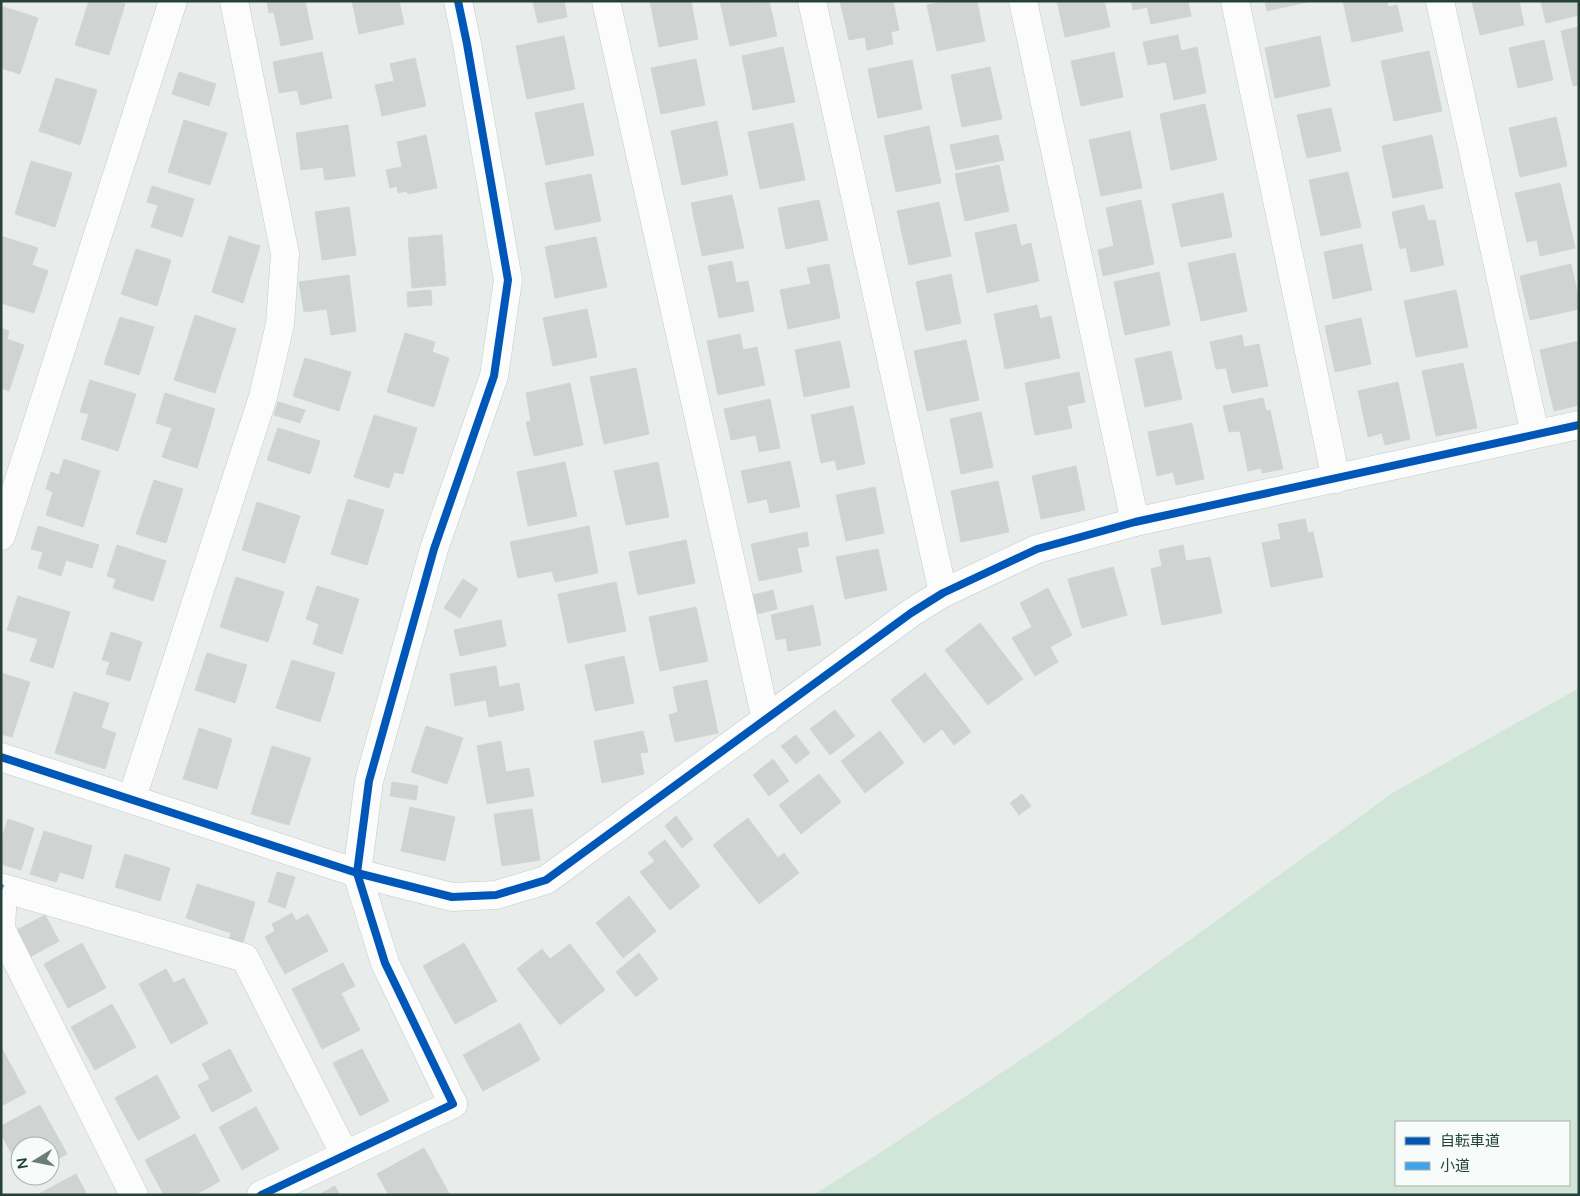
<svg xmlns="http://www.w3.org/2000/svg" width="1580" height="1196" font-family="'Varela Round','Noto Sans JP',sans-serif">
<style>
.green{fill:#d1e6d8;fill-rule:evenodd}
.building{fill:#cfd4d2;stroke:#d1d6d4}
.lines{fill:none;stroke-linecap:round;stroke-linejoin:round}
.street-casing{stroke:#c5cac8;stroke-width:29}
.secondary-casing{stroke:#c3cbc8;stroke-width:29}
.street{stroke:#fcfcfc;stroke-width:28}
.secondary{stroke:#fcfcfc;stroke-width:28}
.quiet{stroke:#3ea4ec;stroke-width:6;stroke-dasharray:12 6;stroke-linecap:butt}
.cycleway-casing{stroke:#f7fbf9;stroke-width:11}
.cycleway{stroke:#0057b8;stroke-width:8}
</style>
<rect width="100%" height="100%" fill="#e8edeb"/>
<path class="green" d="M1579,688V1195H813L875,1156L1057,1036L1394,792ZM1396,1122H1569V1185H1396Z"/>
<g class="building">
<path d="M89,1H117L125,4L109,55L75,45Z"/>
<path d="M267,1H305L313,39L281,46L274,12L269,13Z"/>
<path d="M352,1H399L404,24L359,34Z"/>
<path d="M533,1H564L567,17L538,23Z"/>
<path d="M650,1H691L698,39L659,47Z"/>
<path d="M720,1H755L756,3L769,1L777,36L730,46Z"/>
<path d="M840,1H893L899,30L891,32L893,44L867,50L865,37L849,40Z"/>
<path d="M945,1H977L985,41L937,51L927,5Z"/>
<path d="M1057,1H1104L1110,27L1065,37Z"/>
<path d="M1131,1H1188L1191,16L1151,24L1147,7L1133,10Z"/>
<path d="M1265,1H1312L1267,11Z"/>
<path d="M1343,1H1387L1388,7L1397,5L1403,31L1352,42Z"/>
<path d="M1472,1H1519L1524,25L1480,35Z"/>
<path d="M1541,1H1579V15L1546,23Z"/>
<path d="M1,6L38,18L20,74L1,68Z"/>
<path d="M1579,27V85L1573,86L1561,31Z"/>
<path d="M1178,35L1181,51L1197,47L1206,93L1174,100L1166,62L1148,65L1143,42Z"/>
<path d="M564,36L575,89L527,99L516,46Z"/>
<path d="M1320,36L1330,86L1275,98L1265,48Z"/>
<path d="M1544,40L1553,80L1518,88L1509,48Z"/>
<path d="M783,47L795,102L753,110L742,56Z"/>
<path d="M1429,51L1442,111L1394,121L1381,61Z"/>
<path d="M322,52L332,98L301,105L297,90L279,93L273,62Z"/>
<path d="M1114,52L1123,97L1081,106L1071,61Z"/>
<path d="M415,58L426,106L382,116L375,85L394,81L390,64Z"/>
<path d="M696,59L705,105L661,114L651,68Z"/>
<path d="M912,60L922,109L878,118L868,69Z"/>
<path d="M990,67L1002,119L962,127L951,75Z"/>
<path d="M179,72L216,84L209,106L172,94Z"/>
<path d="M56,78L97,90L80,145L39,131Z"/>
<path d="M583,103L594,155L546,165L535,113Z"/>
<path d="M1205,104L1217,160L1171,170L1160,114Z"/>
<path d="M1331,108L1341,151L1307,158L1297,115Z"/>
<path d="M1556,117L1567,166L1520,177L1509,128Z"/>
<path d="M184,120L227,133L210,185L168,172Z"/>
<path d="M717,121L728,175L682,185L671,131Z"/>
<path d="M793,123L805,180L760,189L748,132Z"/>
<path d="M348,125L355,176L325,180L323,167L301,170L296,133Z"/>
<path d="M929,126L941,183L896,192L884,136Z"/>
<path d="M1130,131L1142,188L1101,196L1089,140Z"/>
<path d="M426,135L437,188L408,194L407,191L398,193L397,186L390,188L386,170L402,167L397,142Z"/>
<path d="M998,135L1004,160L956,170L950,145Z"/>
<path d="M1432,135L1443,188L1393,198L1382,146Z"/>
<path d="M31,161L72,173L55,227L15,214Z"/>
<path d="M999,165L1009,211L965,221L955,174Z"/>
<path d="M1348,172L1361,227L1321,236L1309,180Z"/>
<path d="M591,174L601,221L555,230L545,183Z"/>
<path d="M1560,183L1575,248L1540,256L1537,240L1527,242L1515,193Z"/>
<path d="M152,186L194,199L182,237L151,227L158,205L147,202Z"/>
<path d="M1223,193L1232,237L1181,247L1172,204Z"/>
<path d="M732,195L744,248L702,256L691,203Z"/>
<path d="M819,200L828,240L786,249L778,208Z"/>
<path d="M1141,200L1154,264L1103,276L1098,250L1114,246L1106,208Z"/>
<path d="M939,202L951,256L909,265L897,211Z"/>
<path d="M1424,205L1428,221L1435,220L1444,265L1411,272L1406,247L1400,249L1392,212Z"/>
<path d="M349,207L356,255L322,260L315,212Z"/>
<path d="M1016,224L1021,246L1031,243L1039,281L987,293L975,233Z"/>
<path d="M442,235L446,285L412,288L408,238Z"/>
<path d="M1,236L38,248L32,265L48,271L34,313L1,303Z"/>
<path d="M229,236L260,246L243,303L212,292Z"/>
<path d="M596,237L607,287L555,298L545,247Z"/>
<path d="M1362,244L1372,290L1333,299L1324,252Z"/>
<path d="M136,249L171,260L157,306L121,294Z"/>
<path d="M1235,253L1247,311L1201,321L1188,263Z"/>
<path d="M732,261L736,283L748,281L754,311L719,318L708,266Z"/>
<path d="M829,264L840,318L788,329L780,290L811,284L807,268Z"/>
<path d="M1571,264L1579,300V309L1530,320L1520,276Z"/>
<path d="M1159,272L1170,325L1125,335L1114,282Z"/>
<path d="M951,274L961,323L926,331L916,282Z"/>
<path d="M349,275L356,331L331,335L327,309L304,312L299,282Z"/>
<path d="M431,290L432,305L408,307L407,292Z"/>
<path d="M1456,290L1468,347L1416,357L1404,301Z"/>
<path d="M1037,305L1040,319L1051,316L1060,358L1005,369L994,314Z"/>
<path d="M587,309L597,357L553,366L543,318Z"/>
<path d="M195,315L236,329L215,393L174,380Z"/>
<path d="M120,317L154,327L139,375L104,364Z"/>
<path d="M1361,318L1371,364L1335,372L1325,326Z"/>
<path d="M1,328L9,331L7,339L24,345L9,391L1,388Z"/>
<path d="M405,333L435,342L432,352L449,358L434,407L387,392Z"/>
<path d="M740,334L743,350L757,347L765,385L718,395L707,341Z"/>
<path d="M1242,335L1244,347L1259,344L1268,386L1232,393L1226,368L1216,369L1210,342Z"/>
<path d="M966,340L979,400L927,411L914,351Z"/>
<path d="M840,341L850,387L804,397L795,350Z"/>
<path d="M1579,341V405L1554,411L1540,350Z"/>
<path d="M1171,351L1182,399L1145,407L1135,359Z"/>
<path d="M305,358L351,372L339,411L293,396Z"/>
<path d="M1463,363L1477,428L1436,436L1422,371Z"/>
<path d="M636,368L649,434L604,444L590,377Z"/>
<path d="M1079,372L1085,402L1067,406L1072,428L1035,435L1025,383Z"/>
<path d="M90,380L136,394L118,451L81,439L89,414L80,412Z"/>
<path d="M1398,382L1410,439L1385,445L1382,433L1368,437L1358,391Z"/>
<path d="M570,383L583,445L534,456L526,422L531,421L526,393Z"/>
<path d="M165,393L215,409L197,468L162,457L172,428L156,423Z"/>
<path d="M1263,398L1266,411L1270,410L1283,469L1262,473L1261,468L1248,471L1240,431L1229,432L1223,406Z"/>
<path d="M770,399L780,448L759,452L756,435L731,440L724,409Z"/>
<path d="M278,402L305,410L300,423L274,415Z"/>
<path d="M853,406L865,464L837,470L835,460L821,463L811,415Z"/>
<path d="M981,412L993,467L961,474L950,419Z"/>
<path d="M374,415L417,428L403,474L394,472L389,488L354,477Z"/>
<path d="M1192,423L1204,479L1176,485L1173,472L1157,476L1148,432Z"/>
<path d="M278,428L320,441L310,474L267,460Z"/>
<path d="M64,459L100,471L83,527L46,515L53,492L46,489L51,472L59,475Z"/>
<path d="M790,461L800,507L770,513L767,499L748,503L741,471Z"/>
<path d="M565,462L577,516L528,526L517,472Z"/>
<path d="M658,462L669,517L626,525L614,471Z"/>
<path d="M1076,466L1085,510L1041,519L1032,476Z"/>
<path d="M154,480L183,489L166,543L136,534Z"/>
<path d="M998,481L1009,532L961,542L951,491Z"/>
<path d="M875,487L884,533L846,541L836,495Z"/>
<path d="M348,499L384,510L367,565L331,554Z"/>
<path d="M257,502L300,516L285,563L242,550Z"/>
<path d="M1305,519L1308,533L1313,532L1323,577L1271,587L1262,543L1281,539L1278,524Z"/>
<path d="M38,526L99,545L92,568L66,560L61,576L38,568L43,552L31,549Z"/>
<path d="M589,526L598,573L555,582L552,571L518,578L510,542Z"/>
<path d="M807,532L809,546L797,548L802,572L759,581L751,544Z"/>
<path d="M686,540L695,583L638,595L629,552Z"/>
<path d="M117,545L166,561L153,601L113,588L116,579L107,576Z"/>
<path d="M1183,545L1186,561L1210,557L1222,613L1162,625L1151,569L1162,566L1159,550Z"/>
<path d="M878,549L887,590L845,599L836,557Z"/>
<path d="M1113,567L1127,615L1082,628L1068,579Z"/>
<path d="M236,577L284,592L268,642L220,627Z"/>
<path d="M463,579L478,589L460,618L444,608Z"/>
<path d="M616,582L626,631L568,643L558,594Z"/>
<path d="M317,586L359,599L342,654L313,644L319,624L306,619Z"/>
<path d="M1048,588L1072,635L1050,647L1058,662L1035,676L1012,638L1032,627L1020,603Z"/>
<path d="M773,590L777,609L753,615L749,596Z"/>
<path d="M18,596L70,612L53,668L30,661L38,639L7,630Z"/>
<path d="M813,605L821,645L788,651L786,638L776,640L771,615Z"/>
<path d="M696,607L708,661L660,671L649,617Z"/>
<path d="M501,620L506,646L460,656L454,630Z"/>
<path d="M980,623L1023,679L988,705L945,650Z"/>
<path d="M111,632L142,642L130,681L106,674L110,662L102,660Z"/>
<path d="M207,653L247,665L235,703L195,690Z"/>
<path d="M624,656L634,703L595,711L585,665Z"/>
<path d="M292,660L335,673L320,722L276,708Z"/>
<path d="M496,666L499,687L519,683L524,710L489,717L486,700L455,706L450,674Z"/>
<path d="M1,673L30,682L12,737L1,734Z"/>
<path d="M925,673L971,732L954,745L942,729L924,743L891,700Z"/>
<path d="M707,680L718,733L675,742L669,715L678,712L673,687Z"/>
<path d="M74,692L109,703L101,728L116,733L105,769L55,753Z"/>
<path d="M835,710L855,736L830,755L810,729Z"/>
<path d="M426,726L463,738L447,784L411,772Z"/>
<path d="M199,728L232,739L217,789L183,779Z"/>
<path d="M643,731L648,752L640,753L644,774L602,783L594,741Z"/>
<path d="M880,731L904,763L865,793L841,761Z"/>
<path d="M796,735L810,753L796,764L781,746Z"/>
<path d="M501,741L506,772L529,768L534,796L487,804L477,746Z"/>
<path d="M272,746L311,758L289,825L251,814Z"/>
<path d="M773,759L789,781L769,796L753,775Z"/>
<path d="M819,774L841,802L801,834L779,805Z"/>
<path d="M392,782L418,786L416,800L390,796Z"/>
<path d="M1022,794L1031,806L1019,815L1010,803Z"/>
<path d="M410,807L455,817L445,861L401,851Z"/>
<path d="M532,809L540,860L502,866L494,814Z"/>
<path d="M676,816L693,839L682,848L665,826Z"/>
<path d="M748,818L778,858L784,853L799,873L759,904L713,845Z"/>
<path d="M8,819L34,828L21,870L1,864V840Z"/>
<path d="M44,831L92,846L83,879L60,872L56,882L30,874Z"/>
<path d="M665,840L700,886L670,910L640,872L655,861L648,853Z"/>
<path d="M125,854L170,868L160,901L115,887Z"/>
<path d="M277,872L295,877L285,908L268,902Z"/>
<path d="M197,884L255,902L242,946L228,942L231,933L186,918Z"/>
<path d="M629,896L656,931L623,958L596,923Z"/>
<path d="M292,913L296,921L308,914L328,951L285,974L265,937L275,931L272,924Z"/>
<path d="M45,915L59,941L30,957L15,931Z"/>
<path d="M82,943L106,988L68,1008L44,964Z"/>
<path d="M464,943L497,1001L455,1024L423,966Z"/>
<path d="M570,944L605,990L560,1025L517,969L542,949L550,959Z"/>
<path d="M639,953L658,979L636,997L616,972Z"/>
<path d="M343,963L355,986L341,993L360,1030L322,1049L292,989Z"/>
<path d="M166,969L174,983L184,978L208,1023L171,1044L139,984Z"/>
<path d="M112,1004L136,1047L95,1070L71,1027Z"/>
<path d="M520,1023L540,1060L483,1091L463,1055Z"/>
<path d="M1,1047L26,1093L1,1106Z"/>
<path d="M230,1049L252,1091L212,1112L198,1085L210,1079L202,1064Z"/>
<path d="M362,1049L389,1101L360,1116L333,1063Z"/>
<path d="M157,1075L180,1118L138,1140L115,1098Z"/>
<path d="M40,1105L67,1154L50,1163V1146H20V1169L1,1134V1126Z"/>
<path d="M256,1107L279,1149L242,1170L219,1127Z"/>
<path d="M195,1134L220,1181L195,1195H164L145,1160Z"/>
<path d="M424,1148L450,1195H389L377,1174Z"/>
<path d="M76,1174L87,1195H37Z"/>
<path d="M335,1186L340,1195H318Z"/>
</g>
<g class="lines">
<g class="street-casing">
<g id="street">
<path d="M606,1L766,720"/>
<path d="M812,1L943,593"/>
<path d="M1023,1L1135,522"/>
<path d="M1235,1L1336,479"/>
<path d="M1440,1L1535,434"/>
<path d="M1,536L173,1"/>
<path d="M1,757L357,873L452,897L496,895L546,880L911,613L943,593L1037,549L1135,522L1579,425"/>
<path d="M132,798L263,397L280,324L285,254L234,1"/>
<path d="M134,1195L1,929L3,888L245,958L345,1155"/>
<path d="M261,1195L453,1104"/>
</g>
</g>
<g class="secondary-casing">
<path id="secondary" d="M453,1104L385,963L357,873L369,781L434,549L494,376L508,280L467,44L458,1"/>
</g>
<use href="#street" class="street"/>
<use href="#secondary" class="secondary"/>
<path class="quiet" d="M1,887L3,888"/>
<g class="cycleway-casing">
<g id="cycleway">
<path d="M1,757L357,873L452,897L496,895L546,880L911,613L943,593L1037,549L1135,522L1579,425"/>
<path d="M261,1195L453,1104L385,963L357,873L369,781L434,549L494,376L508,280L467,44L458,1"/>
</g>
</g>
<use href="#cycleway" class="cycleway"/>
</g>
<rect width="1580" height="1196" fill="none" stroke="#24423a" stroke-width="5"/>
<rect x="1395" y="1121" width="175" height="65" fill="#f7fbf9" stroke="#a3b1ad"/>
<rect x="1405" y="1137" width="25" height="8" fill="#0057b8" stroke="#a3b1ad"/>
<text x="1440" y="1146" font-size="15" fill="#24423a">自転車道</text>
<rect x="1405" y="1162" width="25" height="8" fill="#3ea4ec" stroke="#a3b1ad"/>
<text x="1440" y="1171" font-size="15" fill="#24423a">小道</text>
<g transform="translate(35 1161) rotate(260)"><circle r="24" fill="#f7fbf9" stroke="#a3b1ad"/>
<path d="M0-4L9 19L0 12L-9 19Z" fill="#697e78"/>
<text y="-8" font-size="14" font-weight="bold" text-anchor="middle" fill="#24423a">N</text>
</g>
</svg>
